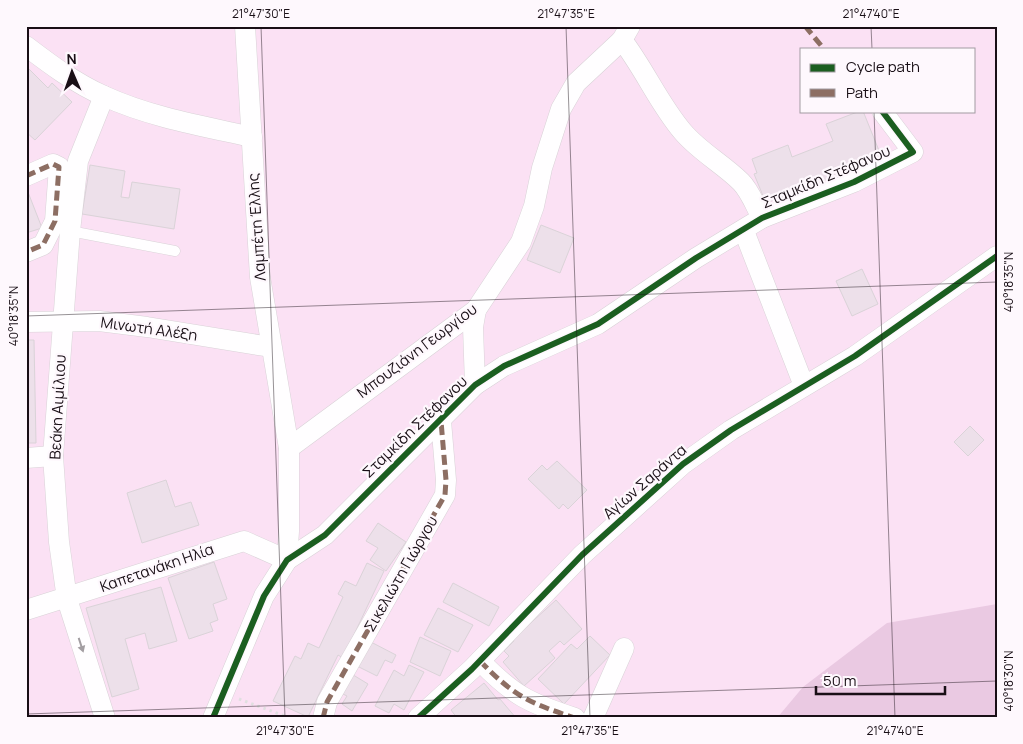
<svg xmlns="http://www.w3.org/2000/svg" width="1023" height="744" font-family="Manrope,sans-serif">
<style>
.green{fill:#fbe1f4;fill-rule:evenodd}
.forest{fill:#eac9e2}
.building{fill:#ede0ea;stroke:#dad3d8}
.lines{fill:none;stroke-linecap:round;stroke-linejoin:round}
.lane-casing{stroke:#d9d2d7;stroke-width:11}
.street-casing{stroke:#d9d2d7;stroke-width:21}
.path{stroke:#e0dfe0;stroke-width:3;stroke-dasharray:2.5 4;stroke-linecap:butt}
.lane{stroke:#fffeff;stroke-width:10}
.street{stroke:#fffeff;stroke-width:20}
.quiet{stroke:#8d6e63;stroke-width:5;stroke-dasharray:10 5;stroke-linecap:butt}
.cycleway-casing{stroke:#fef8fd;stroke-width:9}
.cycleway{stroke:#1b5e20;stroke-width:6}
.oneway{fill:#a39ea2}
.ticks{fill:none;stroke:#190f16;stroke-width:1;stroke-opacity:0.45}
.labels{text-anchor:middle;stroke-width:4.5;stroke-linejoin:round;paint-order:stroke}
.street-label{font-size:15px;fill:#190f16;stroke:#fef8fd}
.neatline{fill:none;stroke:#190f16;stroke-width:2}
.ticks-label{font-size:12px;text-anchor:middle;fill:#190f16}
</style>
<rect width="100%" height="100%" fill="#fdf9fc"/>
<path class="green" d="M26,26H997V718H26ZM802,49H974V111H802Z"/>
<path class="forest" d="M997,604V718H777L803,687L887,623Z"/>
<g class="building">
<path d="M29,69L48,88L52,83L72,102L35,140L26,132V71Z"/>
<path d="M860,111H863L882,158L766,203L754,174L757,173L752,159L788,145L792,157L833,141L826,124Z"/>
<path d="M90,165L125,171L121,197L129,198L132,182L180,189L174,229L82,214Z"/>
<path d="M26,187L42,228L26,233Z"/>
<path d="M541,225L574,238L560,273L527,260Z"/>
<path d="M862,269L878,304L852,316L836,281Z"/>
<path d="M26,340H34L36,443H26Z"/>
<path d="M970,426L984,440L968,456L954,442Z"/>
<path d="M557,461L587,490L568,509L563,504L559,509L528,479L542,465L547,470Z"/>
<path d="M166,480L175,507L191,502L199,525L142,543L127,493Z"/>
<path d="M378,523L406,542L386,571L370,560L378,548L366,541Z"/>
<path d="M214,562L227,599L213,604L218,620L210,623L213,631L189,639L168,578Z"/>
<path d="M367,563L384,571L343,658L338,655L308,717L273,701L295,656L301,659L308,643L319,648L343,597L338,594L345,581L356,586Z"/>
<path d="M453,583L499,607L489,626L443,602Z"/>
<path d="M161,587L177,641L149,649L145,633L125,639L139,689L112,697L86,608Z"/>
<path d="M556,600L582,629L564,645L560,641L549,651L555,658L524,686L503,662L509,656L504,651L514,641L513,639Z"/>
<path d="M438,608L473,625L458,652L424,635Z"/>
<path d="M590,636L610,655L564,704L538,679L571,644L577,649Z"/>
<path d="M420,637L451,651L440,676L410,662Z"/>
<path d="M369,641L396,655L392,663L385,660L377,676L357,666Z"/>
<path d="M409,665L424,672L404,710L394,704L389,713L375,706L394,670L404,676Z"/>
<path d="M350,673L368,684L352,711L342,704L347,696L339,692Z"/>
<path d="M484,683L498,700L500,699L516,718H457L451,710Z"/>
</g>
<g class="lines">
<g class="lane-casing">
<path id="lane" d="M70,231L175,251"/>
</g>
<g class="street-casing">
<g id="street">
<path d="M245,26L260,277L289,448V531L287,560"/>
<path d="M622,40C645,70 659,104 683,132C700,152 723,164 741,182C750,191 756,207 762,218"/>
<path d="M26,46C51,65 75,83 104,96C150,117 202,126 252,137"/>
<path d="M104,96L78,161L70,231L53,456L59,542L67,599L105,718"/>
<path d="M26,176L53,164L59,167L55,221L43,245L26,252"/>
<path d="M744,231L804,386"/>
<path d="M26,322L99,321L147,327L271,347"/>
<path d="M475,385L473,327L476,310"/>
<path d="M289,448L476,310L521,242L534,206L542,168L561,109L576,83L622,40L630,26"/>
<path d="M26,458L53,456"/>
<path d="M26,610L244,541L287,560"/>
<path d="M480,661C514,696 529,703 575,718"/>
<path d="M213,718L264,596L287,560L325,535L475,385L504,366L598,324L696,258L762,218L854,182L913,152L882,111"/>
<path d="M323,718L327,702L445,495L446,480L441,421"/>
<path d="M418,718L472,669L582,555L683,464L731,430L855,356L997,256"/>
<path d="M593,718L624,648"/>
</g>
</g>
<path class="path" d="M239,699L290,718"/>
<use href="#lane" class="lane"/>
<use href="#street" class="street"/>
<g class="quiet">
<path d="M805,26L824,49"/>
<path d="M26,176L53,164L59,167L55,221L43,245L26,252"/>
<path d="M480,661C514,696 529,703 575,718"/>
<path d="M323,718L327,702L445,495L446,480L441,421"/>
</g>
<g class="cycleway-casing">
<g id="cycleway">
<path d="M213,718L264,596L287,560L325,535L475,385L504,366L598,324L696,258L762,218L854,182L913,152L882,111"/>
<path d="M418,718L472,669L582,555L683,464L731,430L855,356L997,256"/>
</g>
</g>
<use href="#cycleway" class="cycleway"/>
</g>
<defs><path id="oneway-solid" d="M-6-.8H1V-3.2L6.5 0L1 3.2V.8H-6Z" transform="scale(1.25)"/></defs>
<use class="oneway" href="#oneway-solid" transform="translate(81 645) rotate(72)"/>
<path class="ticks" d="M261,26L285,718M566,26L590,718M871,26L872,49M874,111L895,718M26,316L997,282M26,714L997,681"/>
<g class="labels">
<g class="street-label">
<text transform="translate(826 177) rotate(-23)" y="5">Σταμκίδη Στέφανου</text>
<text transform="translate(257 227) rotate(-94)" y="5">Λαμπέτη Έλλης</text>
<text transform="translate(149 329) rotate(8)" y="5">Μινωτή Αλέξη</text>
<text transform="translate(417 351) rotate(-37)" y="5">Μπουζιάνη Γεωργίου</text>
<text transform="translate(58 407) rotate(-87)" y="5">Βεάκη Αιμίλιου</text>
<text transform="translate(415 427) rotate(-44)" y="5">Σταμκίδη Στέφανου</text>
<text transform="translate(645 482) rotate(-41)" y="5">Αγίων Σαράντα</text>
<text transform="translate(157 568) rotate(-19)" y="5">Καπετανάκη Ηλία</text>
<text transform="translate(401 574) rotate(-60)" y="5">Σικελιώτη Γιώργου</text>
</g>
</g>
<rect width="1023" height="744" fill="none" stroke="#fef8fd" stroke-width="55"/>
<rect x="800" y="48" width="175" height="65" fill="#fef8fd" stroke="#a29ba1"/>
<rect x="810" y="64" width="25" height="8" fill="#1b5e20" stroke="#a29ba1"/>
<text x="846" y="72" font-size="15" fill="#190f16">Cycle path</text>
<rect x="810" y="89" width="25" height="8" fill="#8d6e63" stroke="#a29ba1"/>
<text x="846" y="98" font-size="15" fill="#190f16">Path</text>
<g transform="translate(72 72) rotate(358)" stroke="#fef8fd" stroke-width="4" paint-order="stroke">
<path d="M0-4L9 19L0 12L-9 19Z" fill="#190f16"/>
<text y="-8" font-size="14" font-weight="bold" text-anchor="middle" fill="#190f16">N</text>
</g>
<path d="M816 686v8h129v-8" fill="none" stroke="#190f16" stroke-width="2.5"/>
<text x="823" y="686" font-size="15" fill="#190f16" stroke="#fef8fd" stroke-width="4" paint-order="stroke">50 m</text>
<rect x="28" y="28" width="968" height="688" class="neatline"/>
<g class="ticks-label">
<text x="261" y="18">21°47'30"E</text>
<text x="566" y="18">21°47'35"E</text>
<text x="871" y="18">21°47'40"E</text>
<text transform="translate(1009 282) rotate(-90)" y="4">40°18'35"N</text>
<text transform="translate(14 316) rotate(-90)" y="4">40°18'35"N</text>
<text transform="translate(1009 681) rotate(-90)" y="4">40°18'30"N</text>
<text x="285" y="735">21°47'30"E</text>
<text x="590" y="735">21°47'35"E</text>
<text x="895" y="735">21°47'40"E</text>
</g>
</svg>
